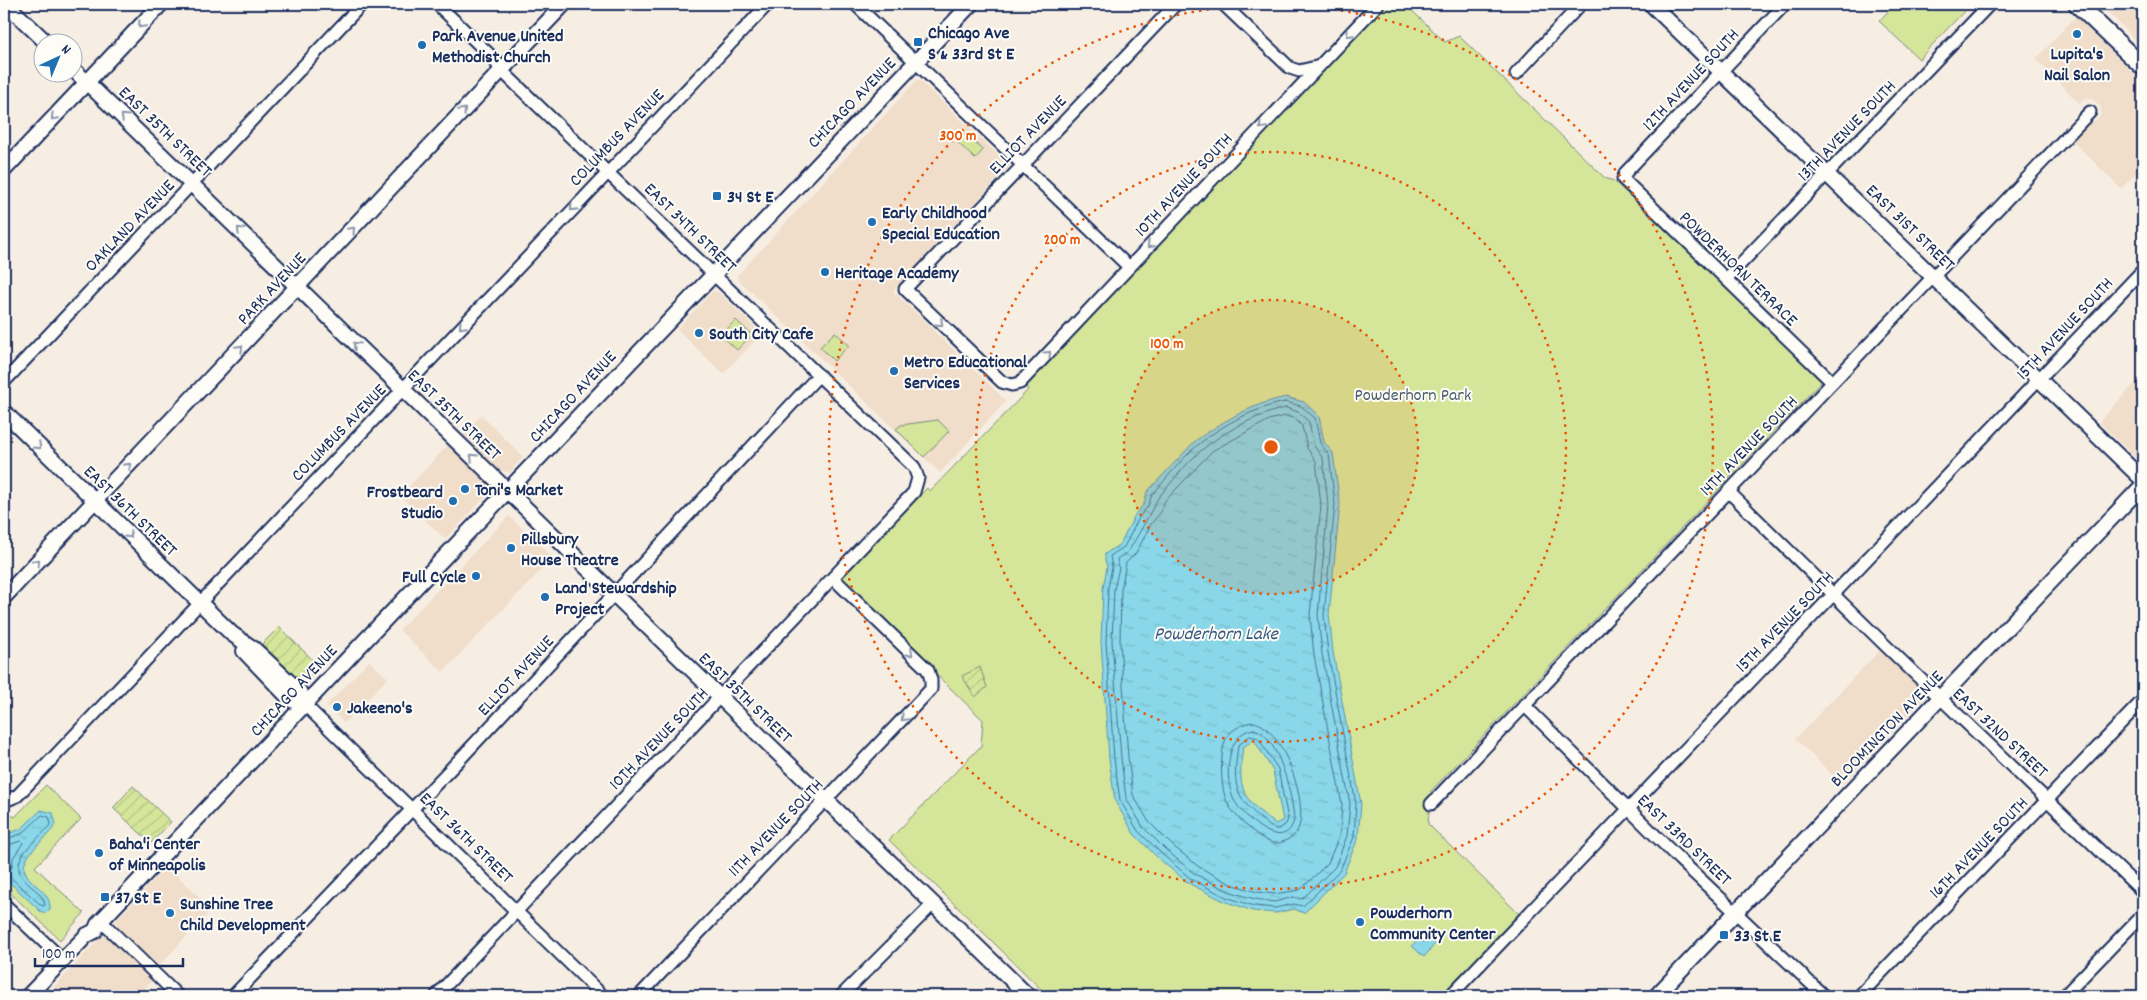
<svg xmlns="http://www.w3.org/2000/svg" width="2147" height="1000" font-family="Dekko,sans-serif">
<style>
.built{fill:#f0ddca}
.park{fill:#d5e69a;stroke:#788a7c}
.garden{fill:url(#garden-furrows);stroke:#788a7c}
.water{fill:url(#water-ripples);stroke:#5d94b1;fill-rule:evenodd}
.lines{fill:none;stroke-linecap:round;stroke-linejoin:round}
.shore{stroke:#477295;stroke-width:1}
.minor-casing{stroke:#1b2f5e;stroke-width:15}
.tertiary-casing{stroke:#1b2f5e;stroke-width:18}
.secondary-casing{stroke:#1b2f5e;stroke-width:20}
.minor{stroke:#fdfcf7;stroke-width:11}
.tertiary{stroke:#fdfcf7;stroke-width:14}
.secondary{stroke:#fdfcf7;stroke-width:16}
.oneway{stroke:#8c96aa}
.ring{fill:none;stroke:#e8590c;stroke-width:2.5;stroke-dasharray:2.5 5}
.poi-dot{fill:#1f6fb2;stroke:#fdfcf7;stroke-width:2}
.labels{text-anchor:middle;stroke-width:4;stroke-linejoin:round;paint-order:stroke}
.poi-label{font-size:18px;font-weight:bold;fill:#1b2f5e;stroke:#fdfcf7;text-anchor:start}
.street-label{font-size:18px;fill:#1b2f5e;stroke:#fdfcf7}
.park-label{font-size:18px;fill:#4a5d6d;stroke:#fdfcf7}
.water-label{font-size:19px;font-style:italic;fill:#365980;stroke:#fdfcf7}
.centre{fill:#e8590c;stroke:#fdfcf7;stroke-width:2.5}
.ring-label{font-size:15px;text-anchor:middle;font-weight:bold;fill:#e8590c;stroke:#fdfcf7;stroke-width:4;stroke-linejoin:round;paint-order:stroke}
</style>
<defs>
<pattern id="garden-furrows" width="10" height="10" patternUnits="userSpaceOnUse" patternTransform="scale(1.25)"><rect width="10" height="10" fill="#d5e69a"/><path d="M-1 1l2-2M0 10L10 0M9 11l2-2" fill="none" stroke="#b6c687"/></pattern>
<pattern id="water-ripples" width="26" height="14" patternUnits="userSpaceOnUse" patternTransform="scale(1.25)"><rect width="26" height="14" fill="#89d7e8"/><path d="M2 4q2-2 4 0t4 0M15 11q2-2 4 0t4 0" fill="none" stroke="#76b9c9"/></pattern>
</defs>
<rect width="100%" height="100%" fill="#f7eee3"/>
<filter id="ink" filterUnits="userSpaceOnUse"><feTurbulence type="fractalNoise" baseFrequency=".02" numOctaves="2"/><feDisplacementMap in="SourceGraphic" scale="10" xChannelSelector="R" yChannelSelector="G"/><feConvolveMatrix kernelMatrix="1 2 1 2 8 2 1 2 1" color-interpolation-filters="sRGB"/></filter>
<g filter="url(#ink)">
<g class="built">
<path d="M2099,4H2143V44L2136,42L2122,26Z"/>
<path d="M2076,16L2143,83V166L2121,189L2071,139L2084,123L2093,122L2097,119L2101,115V107L2091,98H2085L2079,103L2036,59Z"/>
<path d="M918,79L1010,166L893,291L1006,401L940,473L736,277Z"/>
<path d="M713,291L718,292L762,334L723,374L677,329Z"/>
<path d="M2143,375V465L2099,422Z"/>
<path d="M481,415L523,457L510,472L500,471L463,434Z"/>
<path d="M450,443L490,483L492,488L490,492L445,539L400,496Z"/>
<path d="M509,516L553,558L443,672L399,630Z"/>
<path d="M1881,649L1925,690V697L1842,784L1795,739Z"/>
<path d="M369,661L388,678L344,723L326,706Z"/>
<path d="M167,866L212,909L159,966L118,927L116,921L118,918Z"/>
<path d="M102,936L109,937L154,979L136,996H46Z"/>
</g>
<g class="park">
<path d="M1387,4H1405L1445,42L1459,36L1605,178L1614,181L1823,380L1431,791L1428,824L1520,915L1441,996H1048L889,840L981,746L983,720L843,584L842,578L927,488L930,491L1028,390L1025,386Z"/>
<path d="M1895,4H1964L1968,7L1919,59L1879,21Z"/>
<path d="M965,134L983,150L975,159L957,142Z"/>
<path d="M736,320L752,335L737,350L721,335Z"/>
<path d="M835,332L849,345L834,361L820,347Z"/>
<path d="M938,420L949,431L924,457L896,429L901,425Z"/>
<path d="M46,785L81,819L35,867L84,913L60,940L4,887V812L15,817Z"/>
</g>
<g class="garden">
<path d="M279,627L319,666L302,683L262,644Z"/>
<path d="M980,667L987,687L975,697L962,676Z"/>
<path d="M133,786L171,822L151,843L113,808Z"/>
</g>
<g class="water">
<path d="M1286,397L1304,402L1319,416L1324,442L1333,453L1340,504L1329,614L1333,652L1361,804L1358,838L1344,873L1304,913L1294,909L1276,913L1253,911L1224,901L1188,883L1158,858L1134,834L1115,801L1109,759L1101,642L1103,588L1107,567L1105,560V554L1120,544L1136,513L1144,504L1147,492L1195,441C1223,421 1252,404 1286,397ZM1254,740L1273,771L1283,820L1276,824C1242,799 1237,790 1243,747Z"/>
<path d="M41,810L53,813L56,824C49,837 19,857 25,871C31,887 51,890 50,909L46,913L40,911L4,877V835L21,829Z"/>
<path d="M1422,932L1435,944L1424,957L1412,946L1417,940L1416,938Z"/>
</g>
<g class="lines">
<g class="shore">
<path d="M1285,402L1301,406L1315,418L1320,443L1329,455L1335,504L1324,615L1328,653L1356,804L1354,837L1340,870L1303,906L1294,904L1275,908L1254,906L1226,897L1191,879L1162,854L1138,831L1120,800L1114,759L1106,642L1108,588L1112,567L1110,556L1124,547L1140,516L1148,506L1152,495C1167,478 1182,458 1199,444C1223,424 1255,408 1285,402Z"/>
<path d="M1286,408L1298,412L1309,422L1314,446L1323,458L1328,505L1318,615L1322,654L1350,804L1347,836L1335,867L1302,899L1293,897L1275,902L1255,899L1228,891L1195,874L1166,850L1143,827L1126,798L1121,758L1112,642L1114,589L1119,568L1117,559C1120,556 1124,555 1127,553C1131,549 1155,504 1158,498C1172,482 1186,463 1203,449C1223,432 1260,413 1286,408Z"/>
<path d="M1286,416L1295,419L1302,426L1307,448L1316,461L1321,505L1310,615L1314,655L1342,805L1340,834L1328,863L1300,890L1274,894L1257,892L1231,884L1199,867L1172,845L1149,822L1133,795L1128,757L1120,642L1121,590L1126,563L1136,553L1151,524L1161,512L1164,502L1212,451L1269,420Z"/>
<path d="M1253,722C1283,724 1315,817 1294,835C1288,840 1281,844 1273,843C1261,841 1233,815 1228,804C1220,790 1219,751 1227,737C1232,729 1244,723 1253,722Z"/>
<path d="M1254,729C1279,735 1293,798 1294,820C1285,856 1242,816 1234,800C1224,780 1225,732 1254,729Z"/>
<path d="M1250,736L1258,738L1278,769L1288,819L1286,824L1278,829C1271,829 1266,823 1261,819C1233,795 1233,782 1238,746Z"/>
<path d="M4,840L23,833L42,815L49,817L51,823C43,838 10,854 21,875C26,886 44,892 45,905L42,906L9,876L4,874"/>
<path d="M4,846L21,841L23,843L13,858L12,868H4"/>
</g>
<g class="minor-casing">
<g id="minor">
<path d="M855,4L1129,267"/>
<path d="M1176,4L905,289L1002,382L1012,385L1020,383L1378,4"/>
<path d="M1223,4L1290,68L1299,71L1316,67"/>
<path d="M1785,4L1626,172L1623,179L1832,382"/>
<path d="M1516,74L1581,4"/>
<path d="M1726,279L1990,4"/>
<path d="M4,382L362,4"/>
<path d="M1728,491L1885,645L2143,892"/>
<path d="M305,705L603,996"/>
<path d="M1524,705L1680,860L1824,996"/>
<path d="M4,798L7,800L17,796L768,4"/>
<path d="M1431,804L2090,112"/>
<path d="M4,904L63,960"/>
<path d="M101,921L178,996"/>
<path d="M233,996L462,757L819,375"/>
<path d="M436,996L914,492L918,478L914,467L502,71L492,57L437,4"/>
<path d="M639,996L931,689V680L928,670L833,578"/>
<path d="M841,996L933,904"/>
<path d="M1450,996L2143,270"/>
<path d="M1859,996L2143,700"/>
<path d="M2064,996L2143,914"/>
</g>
</g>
<g class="tertiary-casing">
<g id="tertiary">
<path d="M6,4L46,42"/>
<path d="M1651,4L2143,480"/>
<path d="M72,68L1028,996"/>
<path d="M4,170L161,4"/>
<path d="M4,412L232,634L254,649L299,691L305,705"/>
<path d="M4,597L564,4"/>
<path d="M244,651L291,700L305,705"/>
<path d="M28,996L87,935L95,931L98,924L355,651L971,4"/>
<path d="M1656,996L2143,485"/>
</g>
</g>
<g class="secondary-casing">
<path id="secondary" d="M2077,4L2143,67"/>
</g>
<use href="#minor" class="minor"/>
<use href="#tertiary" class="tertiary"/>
<use href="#secondary" class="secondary"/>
</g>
<defs><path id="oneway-chevron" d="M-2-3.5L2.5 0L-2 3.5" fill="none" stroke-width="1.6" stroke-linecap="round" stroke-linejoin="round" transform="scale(1.25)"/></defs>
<g class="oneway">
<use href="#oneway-chevron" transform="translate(141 25) rotate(133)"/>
<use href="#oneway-chevron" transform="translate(1349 34) rotate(134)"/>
<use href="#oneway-chevron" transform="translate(463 111) rotate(-47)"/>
<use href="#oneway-chevron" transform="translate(54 117) rotate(134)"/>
<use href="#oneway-chevron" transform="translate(124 117) rotate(-136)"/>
<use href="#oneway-chevron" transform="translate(1262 126) rotate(133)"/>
<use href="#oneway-chevron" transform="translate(573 208) rotate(133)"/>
<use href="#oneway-chevron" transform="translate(240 230) rotate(-135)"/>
<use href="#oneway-chevron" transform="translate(352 230) rotate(-47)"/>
<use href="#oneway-chevron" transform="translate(1150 245) rotate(133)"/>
<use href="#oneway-chevron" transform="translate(940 323) rotate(44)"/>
<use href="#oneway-chevron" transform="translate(462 326) rotate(133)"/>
<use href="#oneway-chevron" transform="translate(356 345) rotate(-136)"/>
<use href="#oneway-chevron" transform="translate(240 348) rotate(-46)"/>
<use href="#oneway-chevron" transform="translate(1048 354) rotate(-47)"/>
<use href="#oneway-chevron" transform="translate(38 446) rotate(44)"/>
<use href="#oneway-chevron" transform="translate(473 457) rotate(-136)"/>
<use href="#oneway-chevron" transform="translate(128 466) rotate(-46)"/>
<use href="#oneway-chevron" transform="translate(129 535) rotate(44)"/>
<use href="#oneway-chevron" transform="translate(37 562) rotate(-47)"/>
<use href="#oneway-chevron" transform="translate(910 653) rotate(43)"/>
<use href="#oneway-chevron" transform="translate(904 718) rotate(134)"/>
</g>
</g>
<circle cx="1271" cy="447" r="147" fill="#e8590c" fill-opacity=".12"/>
<g class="ring">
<circle cx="1271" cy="447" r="147"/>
<circle cx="1271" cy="447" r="295"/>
<circle cx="1271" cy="447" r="442"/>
</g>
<g class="poi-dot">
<circle cx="2077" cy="34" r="5"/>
<rect x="913" y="37" width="10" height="10" rx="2.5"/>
<circle cx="422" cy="45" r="5"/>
<rect x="712" y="191" width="10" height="10" rx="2.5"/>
<circle cx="872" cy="222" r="5"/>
<circle cx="825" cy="272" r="5"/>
<circle cx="699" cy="333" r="5"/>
<circle cx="894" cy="371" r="5"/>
<circle cx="465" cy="489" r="5"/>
<circle cx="453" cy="501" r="5"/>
<circle cx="511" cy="548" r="5"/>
<circle cx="476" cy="576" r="5"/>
<circle cx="545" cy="597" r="5"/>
<circle cx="337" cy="707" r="5"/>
<circle cx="99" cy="853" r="5"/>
<rect x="100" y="892" width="10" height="10" rx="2.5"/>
<circle cx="170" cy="913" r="5"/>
<circle cx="1360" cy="922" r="5"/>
<rect x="1719" y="930" width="10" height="10" rx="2.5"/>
</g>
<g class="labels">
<g class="poi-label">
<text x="928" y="38">Chicago Ave<tspan x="928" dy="21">S &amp; 33rd St E</tspan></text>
<text x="432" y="41">Park Avenue United<tspan x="432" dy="21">Methodist Church</tspan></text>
<text x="2077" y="59" text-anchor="middle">Lupita's<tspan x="2077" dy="21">Nail Salon</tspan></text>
<text x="727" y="202">34 St E</text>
<text x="882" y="218">Early Childhood<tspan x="882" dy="21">Special Education</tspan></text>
<text x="835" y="278">Heritage Academy</text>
<text x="709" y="339">South City Cafe</text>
<text x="904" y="367">Metro Educational<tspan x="904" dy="21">Services</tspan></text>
<text x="475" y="495">Toni's Market</text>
<text x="443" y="497" text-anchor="end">Frostbeard<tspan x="443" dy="21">Studio</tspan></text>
<text x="521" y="544">Pillsbury<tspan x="521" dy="21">House Theatre</tspan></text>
<text x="466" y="582" text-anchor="end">Full Cycle</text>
<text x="555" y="593">Land Stewardship<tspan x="555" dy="21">Project</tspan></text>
<text x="347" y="713">Jakeeno's</text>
<text x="109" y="849">Baha'i Center<tspan x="109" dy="21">of Minneapolis</tspan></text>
<text x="115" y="903">37 St E</text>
<text x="180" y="909">Sunshine Tree<tspan x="180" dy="21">Child Development</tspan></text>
<text x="1370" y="918">Powderhorn<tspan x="1370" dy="21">Community Center</tspan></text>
<text x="1734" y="941">33 St E</text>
</g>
<g class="street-label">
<text transform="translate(1690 79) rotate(-47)" y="6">12TH AVENUE SOUTH</text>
<text transform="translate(851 102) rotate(-46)" y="6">CHICAGO AVENUE</text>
<text transform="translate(1846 130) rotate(-46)" y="6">13TH AVENUE SOUTH</text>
<text transform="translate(166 131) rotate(44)" y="6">EAST 35TH STREET</text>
<text transform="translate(1027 134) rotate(-46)" y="6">ELLIOT AVENUE</text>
<text transform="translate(616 137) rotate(-46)" y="6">COLUMBUS AVENUE</text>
<text transform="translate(1183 184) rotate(-47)" y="6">10TH AVENUE SOUTH</text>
<text transform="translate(129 225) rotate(-46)" y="6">OAKLAND AVENUE</text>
<text transform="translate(691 227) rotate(44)" y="6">EAST 34TH STREET</text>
<text transform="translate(1911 227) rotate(44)" y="6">EAST 31ST STREET</text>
<text transform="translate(1739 268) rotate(44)" y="6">POWDERHORN TERRACE</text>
<text transform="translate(271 288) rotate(-47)" y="6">PARK AVENUE</text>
<text transform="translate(2064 328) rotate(-47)" y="6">15TH AVENUE SOUTH</text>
<text transform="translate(572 396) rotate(-47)" y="6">CHICAGO AVENUE</text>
<text transform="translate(455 414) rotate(44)" y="6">EAST 35TH STREET</text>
<text transform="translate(338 432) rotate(-46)" y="6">COLUMBUS AVENUE</text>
<text transform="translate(1748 445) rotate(-46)" y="6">14TH AVENUE SOUTH</text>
<text transform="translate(131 510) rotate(44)" y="6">EAST 36TH STREET</text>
<text transform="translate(1784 621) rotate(-46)" y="6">15TH AVENUE SOUTH</text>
<text transform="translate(515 675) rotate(-47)" y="6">ELLIOT AVENUE</text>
<text transform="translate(293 690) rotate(-47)" y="6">CHICAGO AVENUE</text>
<text transform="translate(746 697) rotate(44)" y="6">EAST 35TH STREET</text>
<text transform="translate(1886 728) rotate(-46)" y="6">BLOOMINGTON AVENUE</text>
<text transform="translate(2001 732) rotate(43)" y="6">EAST 32ND STREET</text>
<text transform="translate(658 738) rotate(-46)" y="6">10TH AVENUE SOUTH</text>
<text transform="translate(775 827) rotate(-46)" y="6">11TH AVENUE SOUTH</text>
<text transform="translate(467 837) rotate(44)" y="6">EAST 36TH STREET</text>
<text transform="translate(1685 839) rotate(44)" y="6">EAST 33RD STREET</text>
<text transform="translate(1978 847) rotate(-46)" y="6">16TH AVENUE SOUTH</text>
</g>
<g class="park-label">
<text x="1413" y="400">Powderhorn Park</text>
</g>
<g class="water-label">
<text x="1216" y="639">Powderhorn Lake</text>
</g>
</g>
<circle cx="1271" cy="447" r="8" class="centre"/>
<g class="ring-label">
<text x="958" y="140">300 m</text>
<text x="1062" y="244">200 m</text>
<text x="1167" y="348">100 m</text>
</g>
<rect width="2147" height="1000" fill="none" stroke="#fdfcf7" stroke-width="20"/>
<rect x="10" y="10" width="2127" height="980" fill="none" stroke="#1b2f5e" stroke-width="2" filter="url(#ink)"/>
<g transform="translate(58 58) rotate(44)"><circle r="24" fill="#fdfcf7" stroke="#a3aaba"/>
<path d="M0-4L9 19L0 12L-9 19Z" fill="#1f6fb2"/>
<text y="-8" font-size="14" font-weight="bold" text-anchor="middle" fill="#1b2f5e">N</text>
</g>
<path d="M35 958v8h148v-8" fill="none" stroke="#1b2f5e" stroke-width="2.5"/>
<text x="42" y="958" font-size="15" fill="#1b2f5e" stroke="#fdfcf7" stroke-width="4" paint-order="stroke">100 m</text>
</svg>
